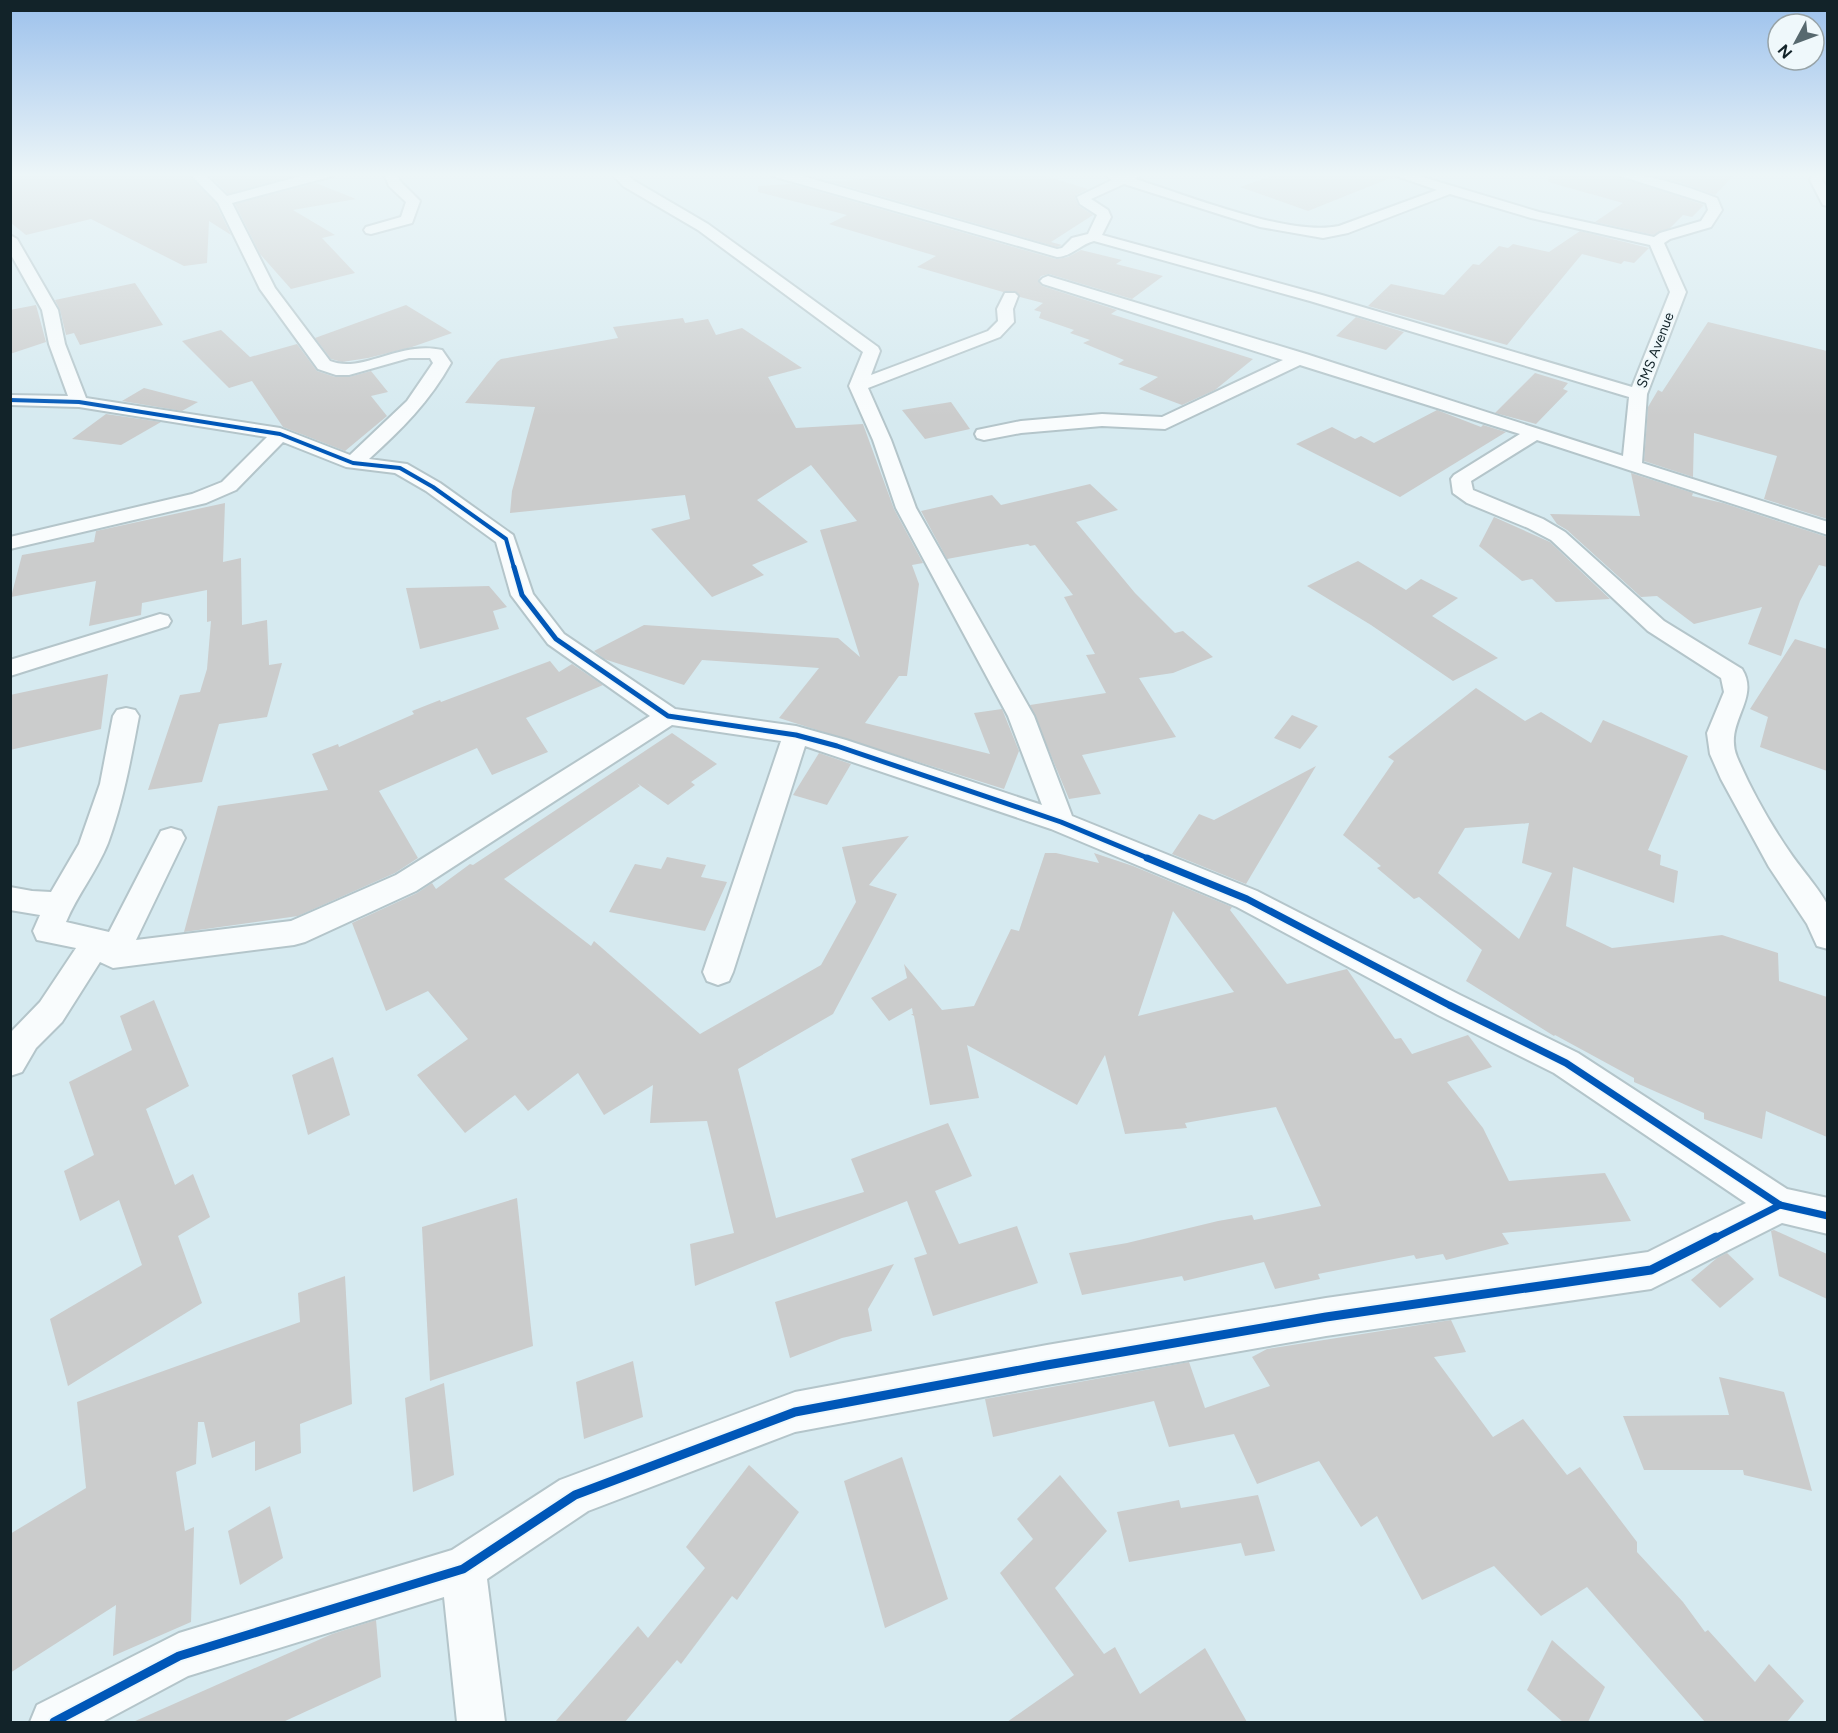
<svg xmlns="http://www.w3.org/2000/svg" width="1838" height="1733" font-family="Figtree,sans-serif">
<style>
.building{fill:#cbcccc;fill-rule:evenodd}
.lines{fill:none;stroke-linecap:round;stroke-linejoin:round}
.street-casing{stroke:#b4c5ca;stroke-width:4}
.street{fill:#f9fcfd;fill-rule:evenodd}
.cycleway-far3-casing{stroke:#eff8fb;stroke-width:6}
.cycleway-far2-casing{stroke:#eff8fb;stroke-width:8}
.cycleway-far1-casing{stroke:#eff8fb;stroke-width:10}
.cycleway-casing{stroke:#eff8fb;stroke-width:13}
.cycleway-far3{stroke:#0057b8;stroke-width:4}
.cycleway-far2{stroke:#0057b8;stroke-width:5}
.cycleway-far1{stroke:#0057b8;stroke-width:7}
.cycleway{stroke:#0057b8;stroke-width:9}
.labels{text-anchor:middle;stroke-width:4.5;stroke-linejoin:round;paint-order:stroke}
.far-street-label{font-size:14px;fill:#122329;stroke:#eff8fb}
</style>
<rect width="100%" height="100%" fill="#d6eaf0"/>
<g class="building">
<path d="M10,173H187L216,204L231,235L209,221L207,263L184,266L91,219L26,235L10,222Z"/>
<path d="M207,173H293L297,175L228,194Z"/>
<path d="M869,173H1036L1088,189L1076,195L1075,198L1079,206L1093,215L1051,242L1062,245L1057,247L829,181L868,179Z"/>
<path d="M1280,173H1386L1393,177L1308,211L1240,187Z"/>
<path d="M1549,173H1609L1704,205L1692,217L1683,215L1670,228L1654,235L1595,222L1623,203L1548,182Z"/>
<path d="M1641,173H1736L1715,195L1679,182Z"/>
<path d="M316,183L356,199L293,210L335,235L322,238L355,273L291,289L260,254L235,204Z"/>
<path d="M792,184L1056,259L1068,257L1081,250L1122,260L1116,264L1163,276L1132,299L1049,274L1041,276L1038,281L1042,286L1117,310L1111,314L1253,359L1215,390L1182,405L1139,389L1158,377L1118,364L1124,360L1083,343L1090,340L1070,333L1074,330L1039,318L1041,312L1034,310L1043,303L1020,297L1015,291L1003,292L917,267L936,256L829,224L847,215L758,192V186Z"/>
<path d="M1580,231L1649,248L1634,263L1624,261L1621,264L1582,254L1507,345L1368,306L1391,284L1444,295L1473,264L1479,265L1499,246L1508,248L1513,244L1549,252Z"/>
<path d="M135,283L163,325L80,345L74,333L66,335L60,310L55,300Z"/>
<path d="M36,305L46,342L10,354V310Z"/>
<path d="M406,305L452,333L412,347L368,358L342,362L331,359L315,338Z"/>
<path d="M1356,317L1404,332L1386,350L1336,336Z"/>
<path d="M683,318L685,323L708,319L716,335L742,328L802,368L768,377L796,428L863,424L894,509L923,563L912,565L919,584L907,676H899L865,723L990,754L974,713L1002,709L1019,751L1004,789L779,718L819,668L702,660L684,685L604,659L594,651L644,625L838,638L860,657L820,530L857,521L811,465L757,500L808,542L752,565L764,575L712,597L651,529L690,519L685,495L510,513L512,491L535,407L465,403L497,362L501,359L618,338L613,327Z"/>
<path d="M1708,322L1827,351V519L1764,499L1777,456L1694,433L1693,477L1644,461L1648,407L1658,390L1662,392Z"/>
<path d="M221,330L250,357L297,344L317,371L335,377H349L371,371L388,392L371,396L387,416L345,451L283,427L252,381L229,388L182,341Z"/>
<path d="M1535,373L1568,383L1563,389L1568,391L1536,424L1495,413Z"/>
<path d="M144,388L198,402L182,411L122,401Z"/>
<path d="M951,402L970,429L925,439L902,410Z"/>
<path d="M1437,410L1481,427L1483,425L1506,432L1400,497L1296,444L1332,427L1355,439L1361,436L1374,443Z"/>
<path d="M106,414L161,422L121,445L72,439Z"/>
<path d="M1631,473L1693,493L1692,496L1723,503L1827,537V567L1819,565L1800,601L1781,656L1748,644L1762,607L1694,624L1657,596L1641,597L1567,530L1557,524L1550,514L1640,516Z"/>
<path d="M1090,484L1118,510L1076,522L1135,593L1175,633L1183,631L1213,657L1173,673L1139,678L1176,737L1082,755L1101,794L1069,799L1030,705L1106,693L1086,655L1095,654L1064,597L1073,595L1035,545L1030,546L1028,544L947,559L921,511L992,495L1001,505Z"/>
<path d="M225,503L223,562L241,558L242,625L267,620L269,665L282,663L267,717L219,724L202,782L148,790L180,695L200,692L207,669L211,621L207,622V590L142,603L141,615L89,626L96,581L11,597L22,555L94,542L96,531Z"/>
<path d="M1494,517L1550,542L1610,599L1556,602L1532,579L1522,581L1479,546Z"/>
<path d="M1358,561L1406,590L1421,579L1458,598L1432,616L1498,658L1453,681L1371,625L1307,586Z"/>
<path d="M489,586L507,607L493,611L499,629L420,649L406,588Z"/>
<path d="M1795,639L1827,649V771L1760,747L1768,717L1750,709Z"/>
<path d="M550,661L559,672L572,664L603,685L526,718L548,752L492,775L477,748L379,791L418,858L395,873L298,916L184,932L218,806L328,790L312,754L338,744L339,747L414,714L412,711L440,700L441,702Z"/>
<path d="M108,674L101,729L10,750V695Z"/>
<path d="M1476,688L1525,721L1541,712L1591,743L1603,720L1688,756L1648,850L1661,855L1660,865L1678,871L1674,903L1573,867L1566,926L1612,948L1722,935L1778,953L1779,981L1827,997V1137L1766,1111L1762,1139L1704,1119V1113L1634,1082V1078L1555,1035L1554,1036L1466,981L1482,950L1419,897L1414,899L1377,868L1381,866L1343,835L1394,761L1388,757ZM1529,823L1522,863L1552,873L1519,939L1438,873L1465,828Z"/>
<path d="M1292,715L1318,726L1300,749L1274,738Z"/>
<path d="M672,733L717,764L691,782L695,785L668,805L637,783L640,786L504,879L591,946L594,941L700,1034L821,965L856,902L842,847L909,836L869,885L897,894L833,1014L738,1069L776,1218L864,1192L851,1159L948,1123L972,1176L935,1191L959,1244L1017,1226L1038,1283L933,1316L914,1258L927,1254L907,1201L695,1286L690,1244L734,1233L707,1121L650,1123L653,1085L604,1115L578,1073L528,1111L515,1095L465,1133L417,1075L468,1039L428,991L386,1011L352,923L417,893L432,883L436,889L470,864L473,865Z"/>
<path d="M819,753L851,764L827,805L793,795Z"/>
<path d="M1316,766L1246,884L1172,854L1199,814L1214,820Z"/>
<path d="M1045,853H1056L1099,863L1094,853L1133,866L1232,907L1230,910L1287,984L1347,969L1395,1039L1401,1038L1412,1054L1468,1035L1492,1067L1447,1082L1483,1128L1509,1181L1605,1173L1631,1221L1502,1233L1509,1244L1446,1260L1443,1254L1416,1259L1414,1255L1318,1274L1320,1279L1275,1289L1264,1262L1184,1281L1182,1276L1082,1295L1069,1253L1127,1243L1218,1221L1252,1215L1254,1220L1321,1206L1276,1107L1185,1123L1187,1128L1125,1134L1105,1055L1077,1105L967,1045L979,1098L930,1105L914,1016L911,1014H913L912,1008L889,1021L871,998L907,978L904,964L942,1010L974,1006L1011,929L1019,931ZM1173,911L1234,992L1138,1016Z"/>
<path d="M667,857L706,865L701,877L727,882L705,931L609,912L635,864L661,869Z"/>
<path d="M154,1000L189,1086L146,1109L175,1185L193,1174L210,1217L178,1236L202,1303L68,1386L50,1319L142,1265L119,1200L80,1221L64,1171L94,1155L69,1082L132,1050L120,1016Z"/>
<path d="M333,1057L350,1115L308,1135L292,1075Z"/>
<path d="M517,1198L533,1346L430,1381L422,1227Z"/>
<path d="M1774,1230L1827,1254V1299L1779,1276L1771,1231Z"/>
<path d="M1727,1253L1754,1279L1720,1308L1691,1280L1717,1258Z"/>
<path d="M894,1264L868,1309L872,1331L842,1338L790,1358L775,1302Z"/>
<path d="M345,1276L352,1404L300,1424L301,1453L255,1471V1441L212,1458L204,1422H198L196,1464L176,1472L185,1531L194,1527L191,1622L113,1656L116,1605L10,1673V1534L86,1488L77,1402L300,1322L298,1293Z"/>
<path d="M1451,1320L1466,1352L1434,1357L1493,1437L1523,1419L1567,1475L1580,1467L1637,1542V1552L1683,1602L1705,1632L1708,1630L1755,1682L1769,1664L1804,1701L1787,1722H1705L1587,1587L1541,1616L1494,1566L1422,1600L1377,1516L1361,1527L1319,1461L1257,1484L1234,1434L1169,1447L1154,1401L993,1437L985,1399L1189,1362L1205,1408L1270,1386L1252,1357L1267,1349Z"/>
<path d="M633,1361L643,1417L584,1439L576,1382Z"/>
<path d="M1719,1377L1784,1392L1812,1491L1744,1475L1743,1470H1644L1623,1416L1729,1415Z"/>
<path d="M444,1383L454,1475L413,1492L405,1398Z"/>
<path d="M902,1457L948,1599L885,1628L844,1481Z"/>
<path d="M749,1465L799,1512L737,1600L732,1596L681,1664L677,1660L625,1722H555L638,1626L648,1638L705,1568L686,1547Z"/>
<path d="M1060,1475L1107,1531L1055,1588L1104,1654L1115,1647L1140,1694L1205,1648L1247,1722H1007L1074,1675L1000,1573L1033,1539L1017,1519Z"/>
<path d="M1258,1495L1275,1551L1245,1556L1241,1543L1129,1562L1117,1512L1179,1500L1181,1508Z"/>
<path d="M270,1506L283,1558L240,1585L228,1531Z"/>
<path d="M376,1620L381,1677L283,1722H133L332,1634Z"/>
<path d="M1552,1640L1605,1687L1588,1722H1563L1527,1690Z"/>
</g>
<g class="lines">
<g class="street-casing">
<g id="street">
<path d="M189,173H203L227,196L312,173H334L333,176L232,203L275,288L330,361C362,374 400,340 442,350L451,363C430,401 401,430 369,459L407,464L440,483L513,535L533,594L564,634L675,709L796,726L846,740L1042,805L1008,716L896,508L873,440L849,386L863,352L698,230L623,186L611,173H625L633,180L708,224L878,347L880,351L871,375L988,331L998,321L997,309L1005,293H1015L1018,296L1013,309L1014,322L1000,337L868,388L891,440L916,508L1034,716L1072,816L1257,891L1460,995L1578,1053L1787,1189L1828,1198V1234L1782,1223L1651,1289L1326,1336L1047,1385L795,1432L588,1511L487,1579L505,1722H457L444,1597L188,1676L102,1722H30L37,1705L179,1633L452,1550L560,1480L795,1392L1047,1345L1326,1298L1648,1252L1746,1203L1554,1073L1438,1015L1237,907L1051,829L805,746L733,972L729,981L718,985L707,981L703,972L781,741L672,725L416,891L305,942L294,945L113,968L100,962L62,1022L36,1048L22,1072L10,1076V1033L40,1002L76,948L37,940L33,931L40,915L10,910V887L32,891L51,892L79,844L100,784L113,716L117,710L126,708L135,710L139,716C131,759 123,802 108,843C97,871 77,895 66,922L109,932L161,831L171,828L181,831L185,838L136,940L291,921L396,875L650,716L548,644L511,595L496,542L426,491L395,473L346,467L283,442L236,490L206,503L10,549V537L192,494L222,482L267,437L79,407L10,405V395L68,396L49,344L42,310L10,253V235L17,239L58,310L65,344L86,398L280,428L350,455L407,401L433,363L430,358H409L349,375H336L318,369L260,289L218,203Z"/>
<path d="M384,173H396L400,181L420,201L412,223L371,234L366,233L364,230L366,227L401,217L406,202L389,186Z"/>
<path d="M771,173H792L1057,249L1062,248L1072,238L1088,234L1097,215L1080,204L1077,197L1112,180L1107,176L1108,173H1144L1135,179C1187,195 1289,237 1339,226L1437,190L1388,173H1409L1539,212L1654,237L1660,233L1701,221L1708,210L1706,203L1611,173C1647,173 1683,185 1717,198L1722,210L1711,227L1670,239L1664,243L1686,292L1647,394L1642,463L1828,522V535L1537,440L1471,481L1473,490L1543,519L1565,532L1664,621L1742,669C1761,699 1723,723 1737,757C1751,790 1771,825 1791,854C1799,866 1825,896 1828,907C1830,920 1828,936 1828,949L1817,946L1807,924L1769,867L1721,779L1710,754L1707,733L1724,692L1721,678L1648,631L1551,540L1528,528L1467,503L1453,493L1451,479L1454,475L1520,434L1300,365L1165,429L1102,426L1021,433L984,440L977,438L975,434L977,430L1021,421L1102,414L1162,417L1283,360L1043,284L1040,281L1043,278L1048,276L1306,354L1623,456L1629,397L1310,301L1094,241C1079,245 1073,256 1057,257L772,176ZM1124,184L1260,227L1323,238L1348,233L1450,194L1531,218L1650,245L1670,292L1632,387L1322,295L1102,235L1111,217L1108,210L1091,199Z"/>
<path d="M1812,173H1824L1822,180L1828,189V206L1823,205L1810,180Z"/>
<path d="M160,614L168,616L171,621L168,626L10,676V660Z"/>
</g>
</g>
<use href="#street" class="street"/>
<g class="cycleway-far3-casing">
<path id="cycleway-far3" d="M10,400L79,402L280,434L353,463L400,468L433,487L506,539L514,568"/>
</g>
<g class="cycleway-far2-casing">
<path id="cycleway-far2" d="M514,567L522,595L556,639L668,716L796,735L837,746L1061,822L1150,859"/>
</g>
<g class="cycleway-far1-casing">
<g id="cycleway-far1">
<path d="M1147,858L1247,899L1449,1005L1566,1063L1780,1205L1828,1216"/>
<path d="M1713,1239L1780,1205"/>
</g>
</g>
<g class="cycleway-casing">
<path id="cycleway" d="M54,1722L179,1656L463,1569L575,1495L795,1412L1047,1365L1326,1317L1651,1270L1716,1237"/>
</g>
<use href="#cycleway-far3" class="cycleway-far3"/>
<use href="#cycleway-far2" class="cycleway-far2"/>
<use href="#cycleway-far1" class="cycleway-far1"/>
<use href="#cycleway" class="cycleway"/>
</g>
<linearGradient id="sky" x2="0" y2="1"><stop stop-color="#9cc1ec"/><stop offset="0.42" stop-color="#edf6f8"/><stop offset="1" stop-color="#edf6f8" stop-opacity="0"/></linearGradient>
<rect width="1838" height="416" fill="url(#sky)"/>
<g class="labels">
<g class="far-street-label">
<text transform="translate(1655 350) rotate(-69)" y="5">SMS Avenue</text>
</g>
</g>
<rect width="1838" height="1733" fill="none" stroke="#122329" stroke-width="24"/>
<g transform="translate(1796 42) rotate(229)"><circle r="28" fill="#eff8fb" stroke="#97a3a7" stroke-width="1.5"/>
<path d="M0-4.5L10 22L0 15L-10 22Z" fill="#57696f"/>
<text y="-9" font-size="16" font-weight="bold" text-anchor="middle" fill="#122329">N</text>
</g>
</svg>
